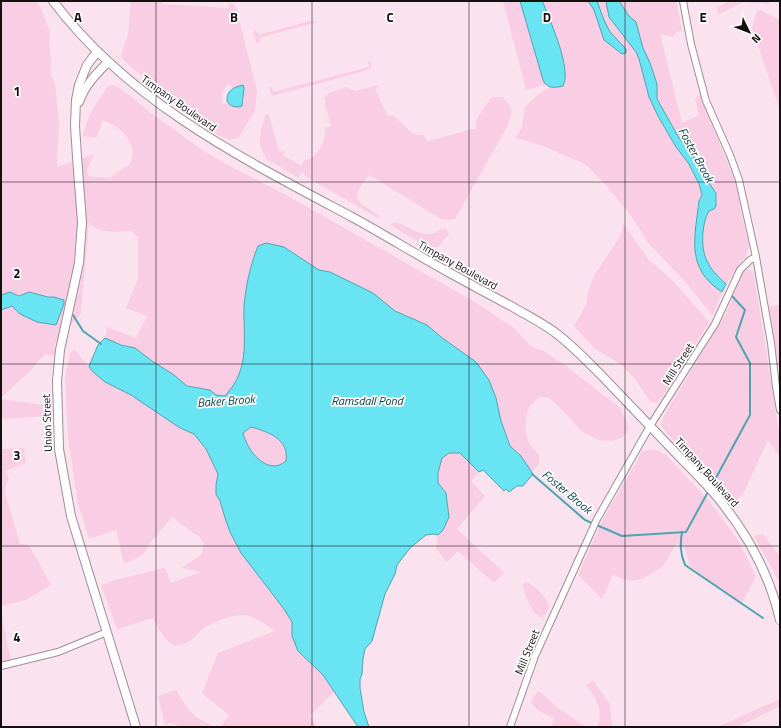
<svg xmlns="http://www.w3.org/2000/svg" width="781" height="728" font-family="'Titillium Web',sans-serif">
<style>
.green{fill:#f9cde4;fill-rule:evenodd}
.water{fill:#69e4f3;stroke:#50a4b0;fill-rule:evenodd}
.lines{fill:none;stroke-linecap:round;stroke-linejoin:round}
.stream{stroke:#50a4b0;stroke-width:2}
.street-casing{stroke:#a28d98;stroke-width:8}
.secondary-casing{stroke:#a28d98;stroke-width:10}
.street{stroke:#fff;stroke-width:6}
.secondary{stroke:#fff;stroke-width:8}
.grid{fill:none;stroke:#160f12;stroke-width:1;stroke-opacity:0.55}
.labels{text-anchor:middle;stroke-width:3.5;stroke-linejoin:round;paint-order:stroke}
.street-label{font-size:11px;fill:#160f12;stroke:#fff}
.water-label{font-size:12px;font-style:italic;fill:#003d44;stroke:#fff}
.grid-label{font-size:13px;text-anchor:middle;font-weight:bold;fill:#160f12;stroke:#fff;stroke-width:3.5;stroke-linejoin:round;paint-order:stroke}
</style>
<rect width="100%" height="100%" fill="#fae3ef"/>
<g class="green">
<path d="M1,1H36L41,8L50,32L49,47L51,57V75L55,84L59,122L57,167L94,154L87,170L88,176L109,178L130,164C131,160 133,156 133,152C131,137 118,125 103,121L96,138L83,136C86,117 97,101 108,86L113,85L120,88L151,113L201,149L224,163L286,195L475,302L514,328L532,347L544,351L566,366L619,407L626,420L629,429L623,437L613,441L598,440L581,431L564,412L548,397H539C536,400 532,403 530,406C524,416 524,437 531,446C534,450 538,452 539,456C541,463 536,468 531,472L521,456L510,446L501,421L496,398L489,380L476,362L441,337L427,325L395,311L373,293L330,272L319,270L284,247L247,280L244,306V355L239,374L234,384L225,396L216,395L210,390L187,386L174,375L152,361L135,348L121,345L105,338L107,327L136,338L147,316L126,308L138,278V237L131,231C119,232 95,234 89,222L81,313L55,343L54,356L45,354L34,367L1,398Z"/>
<path d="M131,1H163V4L228,8L229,3L234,4L236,7L257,91L255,110L241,134L238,138L230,140L220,136L215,133L216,131L210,128L179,104L174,103L167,94L153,85L122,59L121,56L128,34ZM228,84L233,89L240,86H243L244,101L242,106L229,104L228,103L222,104V92Z"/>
<path d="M503,1H520L546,85L526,90Z"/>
<path d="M542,1H676L682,30L675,33L673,37L660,34L682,123L699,115L695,98L700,94L714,130L737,186L742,217L749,246L747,254L726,284C716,274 708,266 704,252L703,261L722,292L713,316L683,279L648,243L638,226L625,208L603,182L585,164L543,146L516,138L522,127L525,107L539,94L550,87L557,88L555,34Z"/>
<path d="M729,1H770L769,4L743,2L718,15L717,8Z"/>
<path d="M757,10L762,11L780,20V111L752,28Z"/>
<path d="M314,20L315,23L259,38L260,43L256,42L253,32L256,30L258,35Z"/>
<path d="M368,61L371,62L372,67L368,70L273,96L271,95L269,88L272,87L273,92L369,67Z"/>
<path d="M378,85L379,86L375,89L388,116L393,115L411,132L416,135H424L427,141L477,128L475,122L485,106L492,97H502L510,105L512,112L507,127L455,219L451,220L441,219L369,175L360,187L356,197L361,204L379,215L378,218L308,178L302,172L299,178L265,158L266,157C255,144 262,130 265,115L269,114L279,152L285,150L283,155L301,166L304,160C317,161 327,139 325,128L331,126L325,104L326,103L324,98L329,93L346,87L355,91Z"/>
<path d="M393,222C404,223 414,232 425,234C433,236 439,228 446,229L449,234L438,247L429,248L392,226L391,225Z"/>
<path d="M623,223L648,259L673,281L709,322L673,382L657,403L651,402L634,378L623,366L594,348L574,326L586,305L588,292L594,276L621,235Z"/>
<path d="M747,270H751L754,275L780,439V457L768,440L744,492L733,504C720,484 700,467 683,450C675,442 666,434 661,424L664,416L726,313L743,272Z"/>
<path d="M780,305V374L769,306Z"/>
<path d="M74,349L91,370L105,382L131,395L180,428L194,434L207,449L218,474L216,485V494L220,501L226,521L230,532L241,553L284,609L292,622V628L311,663L323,675L334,692L310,716L317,727H221L229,715L202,693L218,653L275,631C268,626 258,619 250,616C238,612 213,622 203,629C191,639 191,644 174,646C164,639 158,630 153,618L117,629L101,585L115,580L165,568L171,583L201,572L181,568L201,555L204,545L199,536L190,531L172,517L152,541L143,554L136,559L124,564L116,530L89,539L78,503L68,437L65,377L70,353Z"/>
<path d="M1,399L50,406V416L1,419Z"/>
<path d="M251,427C269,432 288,438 286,461C267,477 247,450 243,433Z"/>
<path d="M1,429L3,449L24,448L26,463L5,471L9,479L4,490L20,544L29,545L51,585L26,600L1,606Z"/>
<path d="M651,449L661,452L667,456L708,500L736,537L756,576L741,605L690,566L685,549L680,544H677C672,549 670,556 666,562C658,573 638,583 625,580C621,578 617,576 613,575L602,599L578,575L604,517L642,452Z"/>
<path d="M449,453H460L479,472L471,481L485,496L457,529L504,573L494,583L458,551L447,562L436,549L438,535L443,530L449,517L446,493L438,483V473L442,458Z"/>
<path d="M763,534L780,556V583L754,536Z"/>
<path d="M525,582C532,582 549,599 549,607C548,611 545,615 542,618C529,612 527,597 522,585Z"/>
<path d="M1,614L11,660L1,663Z"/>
<path d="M593,681L610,704L612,727H597C605,712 595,697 586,685Z"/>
<path d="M176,690C188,710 192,717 215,727H181L171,723L165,725L158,696Z"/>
<path d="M539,691L559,709L586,727H552L554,718C545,714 536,711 531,702L535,695Z"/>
<path d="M780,699V706L738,727H717Z"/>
</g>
<g class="water">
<path d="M520,1H542L544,5C551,23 572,70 563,86C554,88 547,89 543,80Z"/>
<path d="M588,1H597L604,20L610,32L626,49V53L622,54L604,40L594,10Z"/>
<path d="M606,1H619L629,16L636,22L643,48L650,63L657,84V99L679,138L696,160L700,170L716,193V206L714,209L709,211C705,218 704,224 703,232C701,256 708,268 726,284L722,292C685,268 695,237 699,201L702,195L699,184L689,164L676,147L658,116L649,97L639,59L636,52L609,17Z"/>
<path d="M243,85L244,88L242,106C237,108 230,107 227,101C226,91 234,87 243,85Z"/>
<path d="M266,243L284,247L319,270L330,272L373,293L395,311L427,325L441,337L476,362L489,380L496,398L501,421L510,446L521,456L533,474L523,486H517L509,492L506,489L504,491L483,470L479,472L460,453H449L442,458L438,473V483L446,493L449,517L443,530L438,535L433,534L426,535L410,548L397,565L395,574L385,594L372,641L365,649L363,659L362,674L360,679V688L364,712L369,727H358L323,675L298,651L292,636V622L284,609L241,553L230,532L226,521L220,501L216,494V485L218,474L206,449L194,434L180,428L131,395L105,382L91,370L89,366L98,345L105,338L121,345L135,348L152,361L174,375L187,386L210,390L216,395L225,396C228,392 232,388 234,384C249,361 243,331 244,306C246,285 250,266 258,246ZM251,427C269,432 289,439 286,461C267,477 247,450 243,433Z"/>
<path d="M10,292L19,296L29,292L48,297H54L64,300V304L56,325L37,322L20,314L12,306L1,310V295Z"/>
</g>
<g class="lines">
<g class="stream">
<path d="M73,315L83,331L101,344"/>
<path d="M532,474L585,520L622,536L686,532L709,490"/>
<path d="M711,487L750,415V363L736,337L745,310L731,295"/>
<path d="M682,532C680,544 680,553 685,565L763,618"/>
</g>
<g class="street-casing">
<g id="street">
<path d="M683,1L691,44L706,101L730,155L739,180L756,257L771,343L776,387L780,410"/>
<path d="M1,666L58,652L107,632"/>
<path d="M510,727L535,656L597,519L650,426L715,324L740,270L750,260L756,257"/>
</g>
</g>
<g class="secondary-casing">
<g id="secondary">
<path d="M53,1C129,102 243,159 352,217C385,235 417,255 450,273C470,284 490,295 511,306C526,315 543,323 557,334C574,347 588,362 603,377C626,401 649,425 671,448C685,463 699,476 712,491C744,528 769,572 780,620"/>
<path d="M97,52L87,65L79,85L76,100L75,126L77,157L82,222L79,263L60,350L57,381L59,449L71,516L136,727"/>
<path d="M79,102C85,85 96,74 108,62"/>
</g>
</g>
<use href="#street" class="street"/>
<use href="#secondary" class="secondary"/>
</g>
<path class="grid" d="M156,1V727M312,1V727M469,1V727M625,1V727M1,182H780M1,364H780M1,546H780"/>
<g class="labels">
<g class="street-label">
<text transform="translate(179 103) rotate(35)" y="4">Timpany Boulevard</text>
<text transform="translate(458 265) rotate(29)" y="4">Timpany Boulevard</text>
<text transform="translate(678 364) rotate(-57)" y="4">Mill Street</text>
<text transform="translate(47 423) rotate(-92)" y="4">Union Street</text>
<text transform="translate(707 472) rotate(48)" y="4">Timpany Boulevard</text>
<text transform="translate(527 652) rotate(-68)" y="4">Mill Street</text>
</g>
<g class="water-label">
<text transform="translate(696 155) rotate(61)" y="4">Foster Brook</text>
<text transform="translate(226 401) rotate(-4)" y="4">Baker Brook</text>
<text x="367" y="405">Ramsdall Pond</text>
<text transform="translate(567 492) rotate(40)" y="4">Foster Brook</text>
</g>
</g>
<g class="grid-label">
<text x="78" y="22">A</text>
<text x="234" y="22">B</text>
<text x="390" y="22">C</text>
<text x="547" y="22">D</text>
<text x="703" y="22">E</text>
<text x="17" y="96">1</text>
<text x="17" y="278">2</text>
<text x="17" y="460">3</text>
<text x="17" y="642">4</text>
</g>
<rect width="781" height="728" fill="none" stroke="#160f12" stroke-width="4"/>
<g transform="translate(749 32) rotate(133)" stroke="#ffffff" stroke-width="3" paint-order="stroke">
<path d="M0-3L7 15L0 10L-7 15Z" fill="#160f12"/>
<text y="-6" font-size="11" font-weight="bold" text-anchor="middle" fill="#160f12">N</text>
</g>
</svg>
